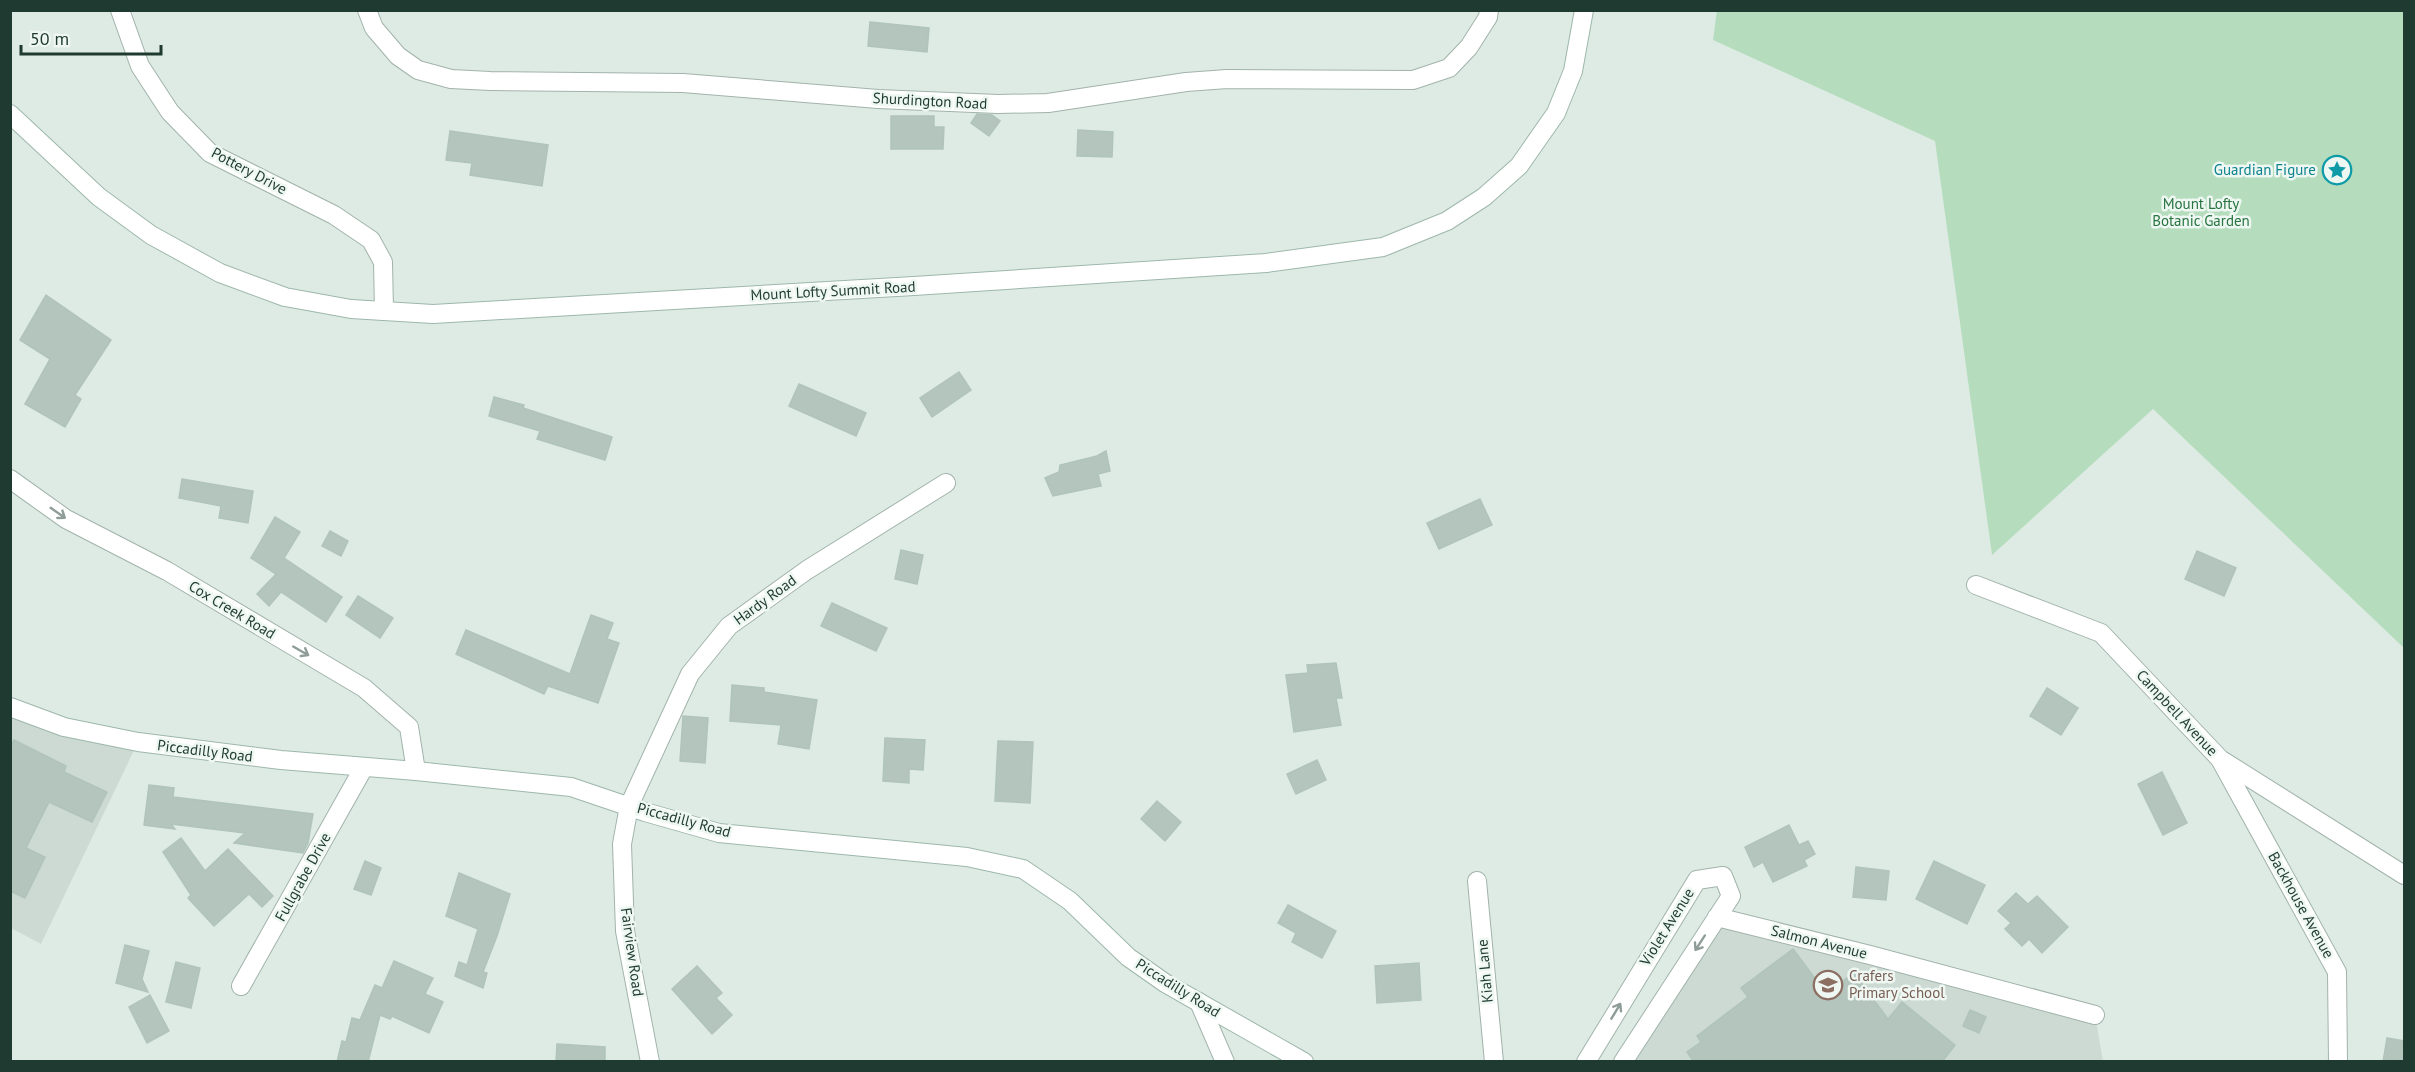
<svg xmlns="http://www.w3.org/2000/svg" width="2415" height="1072" font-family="'PT Sans',sans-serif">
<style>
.built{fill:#ccdad3}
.green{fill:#b5ddbd}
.building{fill:#b3c5bd;stroke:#b0c4bb;stroke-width:1.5}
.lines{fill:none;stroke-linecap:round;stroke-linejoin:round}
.minor-casing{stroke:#a1b3ab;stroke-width:20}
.secondary-casing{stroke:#9db7ab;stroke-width:20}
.minor{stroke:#fff;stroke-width:18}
.secondary{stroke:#fff;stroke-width:18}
.oneway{stroke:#8f9d98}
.labels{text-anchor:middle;stroke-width:5;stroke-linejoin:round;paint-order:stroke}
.street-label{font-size:15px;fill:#1f3b31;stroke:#eef7f2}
.culture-label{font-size:15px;fill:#0d838f;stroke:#eef7f2;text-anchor:end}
.park-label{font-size:15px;fill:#277440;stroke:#eef7f2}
.education-label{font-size:15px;fill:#785e54;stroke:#eef7f2;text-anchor:start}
</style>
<rect width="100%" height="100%" fill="#deebe4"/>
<g class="built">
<path d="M10,707L138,742L41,944L11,928Z"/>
<path d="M1717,917L2095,1015L2103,1061L1623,1062Z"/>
</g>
<path class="green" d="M1717,10L2404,11V648L2153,409L1992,555L1935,141L1713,40Z"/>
<g class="building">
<path d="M870,22L929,28L927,52L868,46Z"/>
<path d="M977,114L992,115L1000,121L989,136L971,123Z"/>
<path d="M891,116H934V127H944L943,149H891Z"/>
<path d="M1078,130L1113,132L1112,157L1077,156Z"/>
<path d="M450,131L548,145L542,186L470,175L472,163L446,160Z"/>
<path d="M46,295L111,340L75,395L81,399L65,427L25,404L50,359L20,340Z"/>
<path d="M959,372L971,390L932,417L920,398Z"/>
<path d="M799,384L866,413L856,436L789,406Z"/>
<path d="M494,397L524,405L523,408L612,437L605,460L537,439L540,431L489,416Z"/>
<path d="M1106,451L1110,471L1098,474L1101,486L1053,496L1045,478L1059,472L1060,465L1097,456Z"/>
<path d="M182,479L253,491L248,523L219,518L221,506L179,498Z"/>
<path d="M1480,499L1492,525L1439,549L1427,523Z"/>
<path d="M275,517L300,532L284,558L342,597L326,622L281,592L269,606L257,594L276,574L251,558Z"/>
<path d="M330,531L348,541L341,556L322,546Z"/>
<path d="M901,550L923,555L917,584L895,579Z"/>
<path d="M2197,551L2236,568L2224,596L2185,579Z"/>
<path d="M358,596L393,618L380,638L346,615Z"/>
<path d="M832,603L887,628L876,651L821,626Z"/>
<path d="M591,615L613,623L607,639L619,643L598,703L548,686L544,694L456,654L466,630L570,674Z"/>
<path d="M1336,663L1342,698H1336L1341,725L1294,732L1286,675L1308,673L1307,665Z"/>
<path d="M732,685L764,688V692L817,700L809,749L778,744L781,725L730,721Z"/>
<path d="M2047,688L2078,708L2061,735L2030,716Z"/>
<path d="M683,716L708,718L705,763L680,761Z"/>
<path d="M885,738L925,740L923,770L909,769V783L883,781Z"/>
<path d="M14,740L66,766L64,772L107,792L92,822L49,802L26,848L45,857L25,898L10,891V748Z"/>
<path d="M998,741L1033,742L1030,803L995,801Z"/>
<path d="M1317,760L1326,780L1296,794L1287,774Z"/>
<path d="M2162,772L2187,823L2163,835L2138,784Z"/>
<path d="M149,785L174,788L173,797L313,814L308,843L303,853L234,843L245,833L171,824L175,829L144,825Z"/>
<path d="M1157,801L1181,822L1165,841L1141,819Z"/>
<path d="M1789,825L1799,845L1808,841L1815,854L1804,860L1807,866L1773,882L1763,862L1754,867L1745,847Z"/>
<path d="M181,838L205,871L228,849L273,896L262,907L249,894L214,926L188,898L191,895L163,852Z"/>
<path d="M365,861L381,868L371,895L354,889Z"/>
<path d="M1934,861L1985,885L1967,924L1916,899Z"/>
<path d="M1856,867L1889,871L1886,900L1853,897Z"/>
<path d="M459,873L510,894L497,936L483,972L487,973L483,988L455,976L459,962L467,965L478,929L446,916Z"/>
<path d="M2016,893L2028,904L2037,896L2068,927L2042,953L2029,939L2022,946L2005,929L2011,923L1998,911Z"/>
<path d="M1288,905L1336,931L1322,958L1292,942L1296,933L1278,923Z"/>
<path d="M125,945L149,951L142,979L148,992L116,983Z"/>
<path d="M1793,949L1826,993L1854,973L1888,1019L1902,1002L1955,1045L1942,1062H1694L1687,1052L1701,1042L1697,1036L1748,997L1741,988Z"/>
<path d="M394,961L433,978L425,994L443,1002L429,1033L392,1016L390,1019L380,1015L368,1062H337L342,1041L346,1042L352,1018L360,1020L375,985L382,988Z"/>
<path d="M176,962L200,968L191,1008L166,1002Z"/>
<path d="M1419,963L1421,1000L1377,1003L1375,966Z"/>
<path d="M697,966L722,993L716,998L732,1015L712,1034L672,989Z"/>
<path d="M150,995L169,1031L147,1043L129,1007Z"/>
<path d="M1970,1010L1986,1017L1979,1033L1963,1026Z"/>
<path d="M2387,1038L2404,1041V1062H2383Z"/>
<path d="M557,1044L605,1047V1062H556Z"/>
</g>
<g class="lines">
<g class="minor-casing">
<g id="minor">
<path d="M120,10L140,66L170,112L210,153L334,215L371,240L383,262L384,311"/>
<path d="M367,10L374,28L398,56L418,70L451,79L490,81L683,83L878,99L998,104L1048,103L1186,82L1227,79L1413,80L1449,68L1469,47L1488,17L1489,10"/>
<path d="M10,479L66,519L167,571L364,688L409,727L416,771"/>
<path d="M1976,585L2101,633L2220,759L2404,875"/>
<path d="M2221,761L2337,972L2338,1062"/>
<path d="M1477,881L1494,1062"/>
<path d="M1717,917L1870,955L2095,1015"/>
<path d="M241,986L364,767"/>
<path d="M1199,1002L1225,1062"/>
<path d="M650,1062L625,931L622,844L629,806L690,674L729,626L807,570L946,483"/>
<path d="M1586,1062L1697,880L1723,876L1731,896L1623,1062"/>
</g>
</g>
<g class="secondary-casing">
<g id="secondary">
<path d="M10,114L99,197L151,235L220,273L285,297L351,309L433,314L914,286L1266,263L1383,247L1447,221L1484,197L1519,166L1556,113L1573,71L1584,10"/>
<path d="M10,707L64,727L138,742L281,760L416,771L571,787L645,812L719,833L967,857L1023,869L1070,901L1128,957L1165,983L1304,1062"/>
</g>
</g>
<use href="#minor" class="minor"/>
<use href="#secondary" class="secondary"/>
</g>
<defs><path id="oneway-shaft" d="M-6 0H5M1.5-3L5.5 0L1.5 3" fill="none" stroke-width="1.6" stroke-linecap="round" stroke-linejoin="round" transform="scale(1.5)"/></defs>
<g class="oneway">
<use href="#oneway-shaft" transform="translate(58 513) rotate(35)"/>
<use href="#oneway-shaft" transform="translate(301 651) rotate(30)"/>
<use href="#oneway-shaft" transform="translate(1700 943) rotate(123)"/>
<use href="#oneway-shaft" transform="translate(1616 1011) rotate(-59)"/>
</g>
<defs>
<g id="sight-ring" transform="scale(1.5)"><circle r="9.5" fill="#eef7f2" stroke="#0f9aa8" stroke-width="1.5"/><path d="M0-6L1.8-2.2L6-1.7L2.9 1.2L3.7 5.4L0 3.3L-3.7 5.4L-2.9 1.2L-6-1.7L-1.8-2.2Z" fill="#0f9aa8"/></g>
<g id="school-ring" transform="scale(1.5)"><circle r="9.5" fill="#eef7f2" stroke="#8d6e63" stroke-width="1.5"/><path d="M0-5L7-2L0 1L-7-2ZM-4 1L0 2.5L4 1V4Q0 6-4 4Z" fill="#8d6e63"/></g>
</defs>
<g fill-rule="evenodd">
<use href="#sight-ring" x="2337" y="170"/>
<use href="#school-ring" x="1828" y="985"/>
</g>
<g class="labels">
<g class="street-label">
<text transform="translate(930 101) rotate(3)" y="5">Shurdington Road</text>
<text transform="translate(249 171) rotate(28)" y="5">Pottery Drive</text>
<text transform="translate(833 291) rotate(-3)" y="5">Mount Lofty Summit Road</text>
<text transform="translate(765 600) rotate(-36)" y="5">Hardy Road</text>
<text transform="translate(232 610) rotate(31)" y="5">Cox Creek Road</text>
<text transform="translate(2177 713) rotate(47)" y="5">Campbell Avenue</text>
<text transform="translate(205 751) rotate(7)" y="5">Piccadilly Road</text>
<text transform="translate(684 820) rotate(15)" y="5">Piccadilly Road</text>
<text transform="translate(303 877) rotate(-61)" y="5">Fullgrabe Drive</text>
<text transform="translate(2301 905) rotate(61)" y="5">Backhouse Avenue</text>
<text transform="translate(1667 927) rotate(-58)" y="5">Violet Avenue</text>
<text transform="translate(1819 942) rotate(14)" y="5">Salmon Avenue</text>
<text transform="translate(632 952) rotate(82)" y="5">Fairview Road</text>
<text transform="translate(1485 971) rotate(-95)" y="5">Kiah Lane</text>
<text transform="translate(1178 988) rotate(32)" y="5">Piccadilly Road</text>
</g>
<g class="culture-label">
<text x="2316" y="175">Guardian Figure</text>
</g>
<g class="park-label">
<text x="2201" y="209">Mount Lofty<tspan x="2201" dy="17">Botanic Garden</tspan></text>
</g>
<g class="education-label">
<text x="1849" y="981">Crafers<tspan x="1849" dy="17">Primary School</tspan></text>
</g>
</g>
<rect width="2415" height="1072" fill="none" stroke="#1f3b31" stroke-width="24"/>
<path d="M21 45v9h140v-9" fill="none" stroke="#1f3b31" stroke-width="3"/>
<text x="30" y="45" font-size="18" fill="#1f3b31" stroke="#eef7f2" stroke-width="4.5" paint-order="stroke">50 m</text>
</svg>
